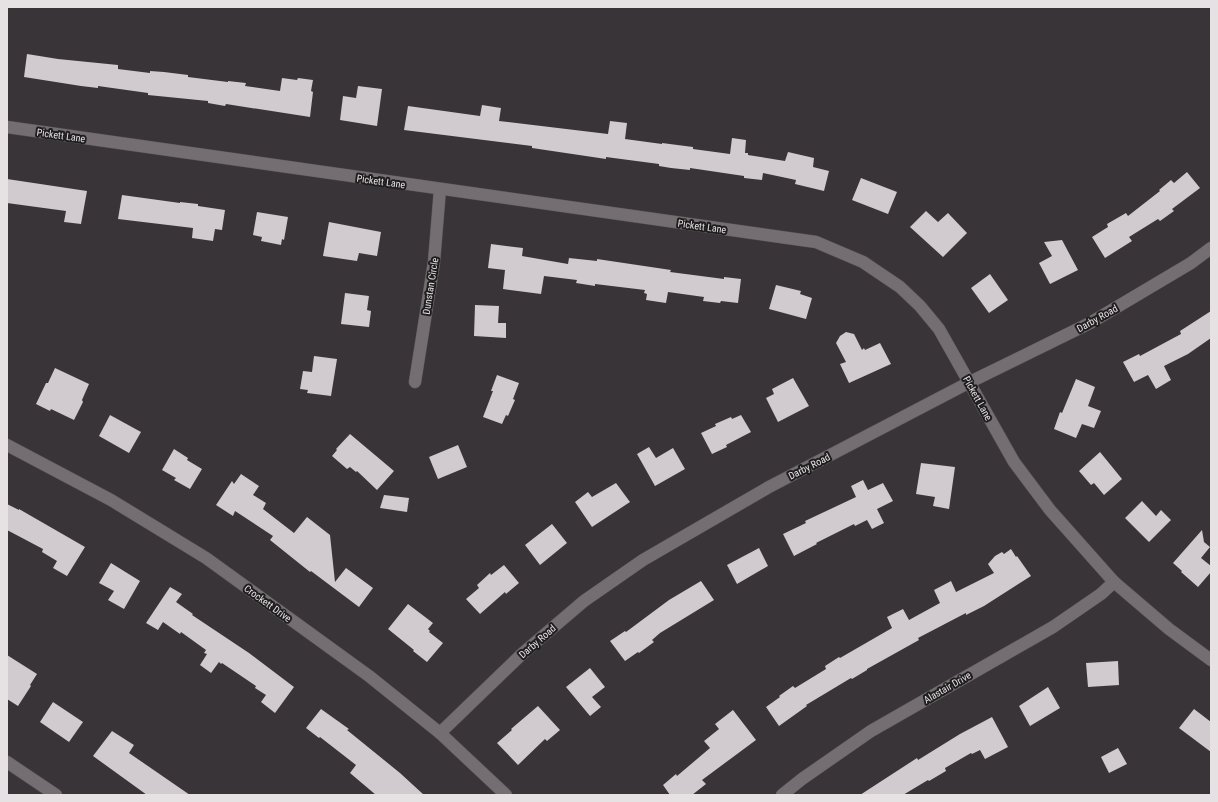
<svg xmlns="http://www.w3.org/2000/svg" width="1218" height="802" font-family="'Roboto Condensed',sans-serif">
<style>
.building{fill:#d1cace}
.lines{fill:none;stroke-linecap:round;stroke-linejoin:round}
.street-casing{stroke:#585356;stroke-width:13}
.street{stroke:#746e72;stroke-width:12}
.labels{text-anchor:middle;stroke-width:4;stroke-linejoin:round;paint-order:stroke}
.street-label{font-size:10px;fill:#e6e2e4;stroke:#1f1d1e}
</style>
<rect width="100%" height="100%" fill="#393437"/>
<g class="building">
<path d="M27,54L58,59L118,65V69L150,73V71L164,72L188,75V77L228,82V81L246,83L245,86L280,91L282,78L297,80L298,78L313,80L311,91L313,92L310,117L226,104L225,106L208,103V101L148,95V93L98,86V88L81,86L24,77Z"/>
<path d="M358,86L382,89L377,126L340,120L343,96L356,98Z"/>
<path d="M482,105L501,108L499,121L608,134L610,121L627,123L625,139L662,144V143L693,147V149L730,154L732,138L746,140L745,153H748V155L785,161L788,152L814,158L813,167L829,171L824,191L795,184L796,180L763,173L762,180L744,178V176L690,168V170L671,168L659,166V164L606,157V159L532,148V146L404,130L408,106L480,116Z"/>
<path d="M1187,172L1200,188L1172,209L1174,211L1160,221L1158,219L1129,237L1132,241L1105,258L1092,237L1108,227L1107,224L1126,213L1128,216L1160,191L1159,190L1171,180L1174,183Z"/>
<path d="M861,178L897,192L888,214L852,200Z"/>
<path d="M7,179L87,191L81,224L64,222L66,211L7,203Z"/>
<path d="M122,195L180,203V202L198,204V206L225,210L222,230L215,229L213,241L192,238L193,228L118,219Z"/>
<path d="M926,211L938,222L948,213L967,233L943,257L910,227Z"/>
<path d="M257,212L288,217L284,240L282,239L281,245L261,241L262,237L253,235Z"/>
<path d="M329,222L381,232L377,256L359,253L357,261L323,256Z"/>
<path d="M1062,240L1078,270L1050,284L1039,263L1052,256L1044,242Z"/>
<path d="M491,244L523,248L522,256L568,264L569,258L597,261V259L671,270L670,272L724,279V277L741,279L738,303L721,301L720,303L703,301L704,297L668,292L666,303L646,300L647,294L644,293L645,290L595,284V286L576,283L577,280L544,276L541,294L503,289L505,270L488,268Z"/>
<path d="M990,274L1008,300L989,313L971,288Z"/>
<path d="M776,285L801,291L800,294L812,298L806,319L769,309Z"/>
<path d="M345,293L369,296L367,310L371,311L369,327L341,324Z"/>
<path d="M475,305L499,306L498,323H506V338L474,336Z"/>
<path d="M1211,311V338L1188,354L1164,366L1171,380L1156,389L1148,375L1134,382L1123,362L1139,354L1140,356L1181,334L1180,331Z"/>
<path d="M846,332L854,334L862,350L864,348L865,350L880,343L891,364L849,383L840,364L846,362L836,343L840,336Z"/>
<path d="M314,356L337,359L331,396L307,393L308,390L300,389L303,371L312,372Z"/>
<path d="M55,368L89,384L82,400L83,402L74,420L51,409L50,411L36,404L46,383H48Z"/>
<path d="M497,375L519,383L513,399L515,400L508,416L506,415L502,424L483,417L493,391H491Z"/>
<path d="M793,378L809,406L778,422L766,398L774,394L772,389Z"/>
<path d="M1076,379L1095,387L1088,406L1101,411L1094,428L1082,424L1076,438L1054,429L1060,412L1062,413Z"/>
<path d="M110,415L141,432L129,453L99,436Z"/>
<path d="M741,415L751,432L726,445L727,447L712,454L701,433L716,426L715,424L731,417L732,419Z"/>
<path d="M350,434L394,471L377,490L357,471L356,472L350,467L347,469L332,456L337,450L336,449Z"/>
<path d="M458,445L467,467L438,479L429,457Z"/>
<path d="M649,447L656,458L673,448L685,469L655,486L637,454Z"/>
<path d="M174,449L188,458L187,460L202,469L190,489L174,480L176,478L162,470Z"/>
<path d="M1100,452L1122,479L1104,495L1094,483L1091,485L1079,471Z"/>
<path d="M921,463L955,467L949,509L933,506L935,497L916,494Z"/>
<path d="M241,474L259,486L253,495L266,503L263,509L294,533L307,517L330,535L335,582L346,568L373,588L359,607L311,571L310,572L270,540L273,536L235,511L233,516L216,505L232,481L234,484Z"/>
<path d="M863,480L868,490L883,483L893,501L877,509L884,523L872,529L867,520L855,526L854,524L816,543L817,544L794,556L783,534L806,523L805,521L856,497L851,486Z"/>
<path d="M616,483L630,502L592,527L575,502L588,492L592,497Z"/>
<path d="M384,495L409,498L407,512L380,508Z"/>
<path d="M1142,501L1156,516L1161,510L1171,520L1149,542L1125,518Z"/>
<path d="M7,504L19,510V509L85,547L67,576L53,568L57,561L42,552L43,549L7,530Z"/>
<path d="M552,524L567,543L540,565L525,545Z"/>
<path d="M1202,530L1204,542L1210,547L1201,558L1211,566V572L1198,587L1181,572L1182,571L1173,563Z"/>
<path d="M759,548L768,566L737,584L727,565Z"/>
<path d="M1011,549L1016,557L1017,556L1031,576L984,606L966,615V613L964,614L918,638L919,640L867,669V670L852,679L851,678L806,705L807,706L779,726L766,707L780,697L779,696L793,686L795,688L826,669L825,666L839,657L840,658L892,628L887,617L903,609L909,620L940,603L934,590L951,581L956,592L994,573L988,564L995,556L1002,552L1004,554Z"/>
<path d="M111,563L140,581L124,609L108,600L114,591L99,583Z"/>
<path d="M504,565L519,583L506,594L505,592L480,614L466,599L479,588L477,585L490,573L491,575Z"/>
<path d="M701,581L714,600L660,633L652,640L654,642L639,653L638,652L625,661L610,641L625,631L626,632L669,600Z"/>
<path d="M170,587L182,594L176,602L193,614L192,615L249,653L294,687L275,713L261,702L266,695L255,688L256,686L222,663L221,664L219,662L211,673L200,665L207,654L204,653L206,650L181,632L180,634L163,622L158,630L146,623Z"/>
<path d="M408,604L433,623L428,629L430,631L429,632L443,643L427,662L413,651L414,650L388,629Z"/>
<path d="M7,655L37,674L30,685L31,686L18,706L7,699Z"/>
<path d="M1118,661L1119,685L1088,687L1086,663Z"/>
<path d="M590,668L605,687L592,697L601,707L590,716L566,687Z"/>
<path d="M1048,687L1060,708L1030,726L1019,706Z"/>
<path d="M53,702L83,722L69,742L40,722Z"/>
<path d="M538,706L560,730L547,741L545,739L518,765L497,743L512,730L511,729Z"/>
<path d="M321,709L349,729L347,730L400,773L424,795H376L350,773L356,765L320,737L319,738L306,728Z"/>
<path d="M1194,709L1211,722V752L1179,728Z"/>
<path d="M733,710L756,740L702,780L706,784L692,795H670L663,785L676,774L677,776L710,748L704,741L719,729L715,724Z"/>
<path d="M992,717L1008,747L985,759L980,750L972,754L971,753L945,768L946,771L929,781L928,780L903,795H860L917,758L918,760L960,734Z"/>
<path d="M112,731L134,745L129,753L190,795H147L93,756Z"/>
<path d="M1118,748L1127,764L1109,773L1101,757Z"/>
</g>
<g class="lines">
<g class="street-casing">
<g id="street">
<path d="M7,127L816,242L863,262L900,287L920,306L939,329L1014,462L1050,510L1114,582L1169,629L1211,660"/>
<path d="M415,382L434,262L440,189"/>
<path d="M7,445L111,500L206,558L369,676L440,733L506,795"/>
<path d="M440,733L523,653L584,601L643,560L769,487L970,382L1090,323L1191,263L1211,248"/>
<path d="M7,762L56,795"/>
<path d="M782,795L802,779L871,731L1053,627L1101,594L1114,582"/>
</g>
</g>
<use href="#street" class="street"/>
</g>
<g class="labels">
<g class="street-label">
<text transform="translate(61 135) rotate(8)" y="4">Pickett Lane</text>
<text transform="translate(381 181) rotate(8)" y="4">Pickett Lane</text>
<text transform="translate(702 226) rotate(8)" y="4">Pickett Lane</text>
<text transform="translate(430 286) rotate(-81)" y="4">Dunstan Circle</text>
<text transform="translate(1097 318) rotate(-29)" y="4">Darby Road</text>
<text transform="translate(978 398) rotate(61)" y="4">Pickett Lane</text>
<text transform="translate(809 466) rotate(-27)" y="4">Darby Road</text>
<text transform="translate(268 603) rotate(36)" y="4">Crockett Drive</text>
<text transform="translate(537 641) rotate(-41)" y="4">Darby Road</text>
<text transform="translate(947 687) rotate(-30)" y="4">Alastair Drive</text>
</g>
</g>
<rect width="1218" height="802" fill="none" stroke="#e6e2e4" stroke-width="16"/>
</svg>
